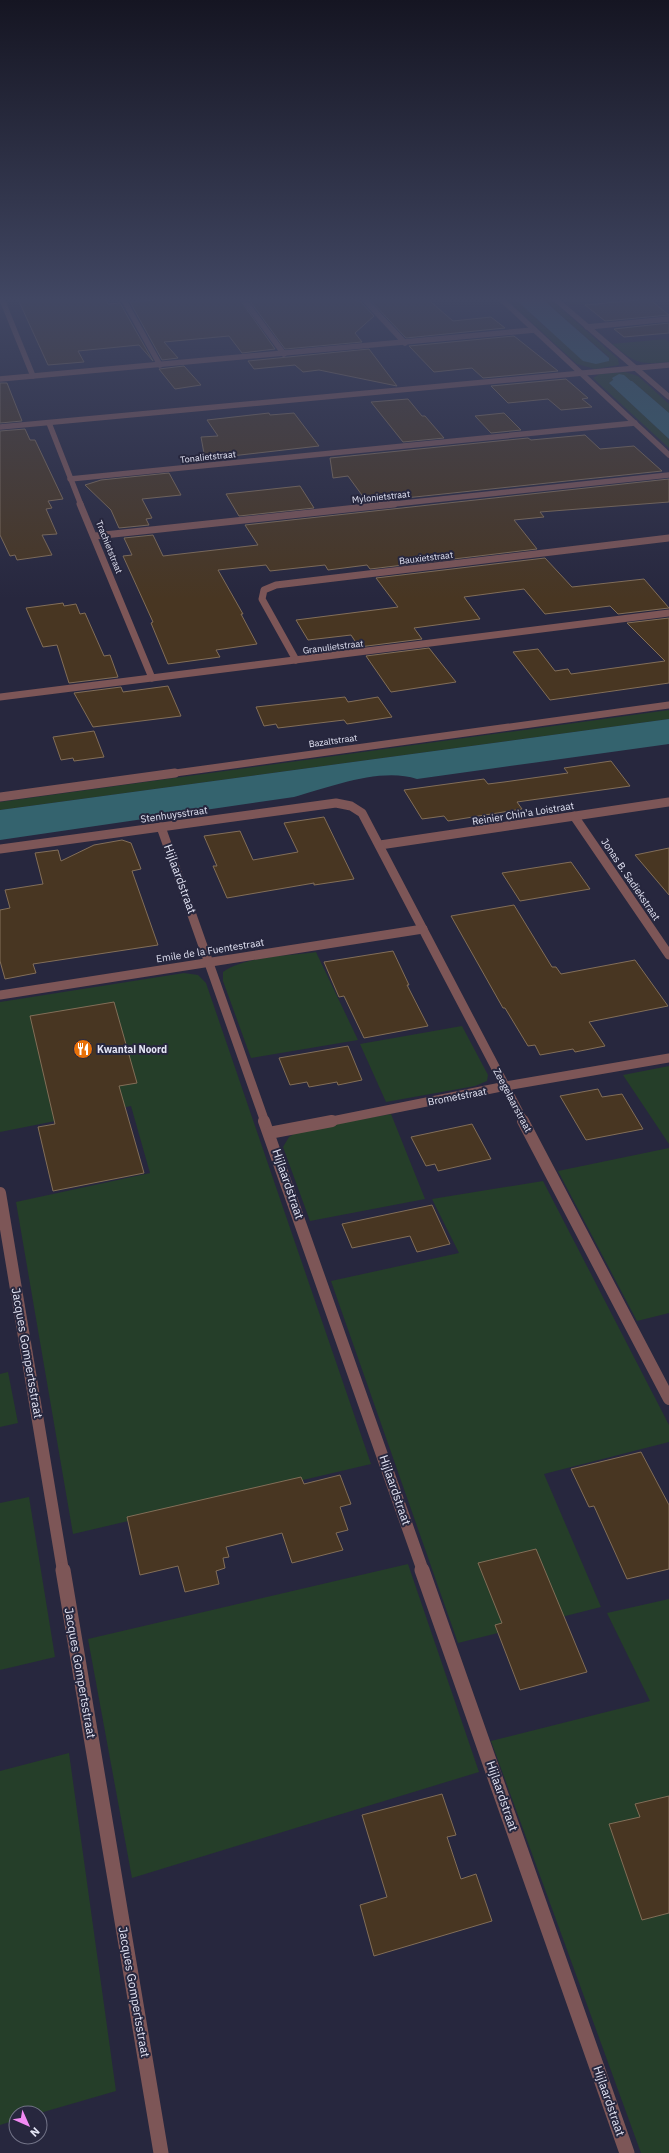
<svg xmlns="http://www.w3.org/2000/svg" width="669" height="2153" font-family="'IBM Plex Sans',sans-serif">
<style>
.green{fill:#253e29}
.water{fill:#34636e}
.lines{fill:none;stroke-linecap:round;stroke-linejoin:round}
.canal{fill:#34636e;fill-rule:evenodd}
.building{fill:#483622;stroke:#826e58}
.minor-far4{stroke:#7d5657;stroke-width:5.5}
.minor-far3{stroke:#7d5657;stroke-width:7}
.minor-far2{stroke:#7d5657;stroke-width:9}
.minor-far1{stroke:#7d5657;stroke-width:12}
.minor{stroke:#7d5657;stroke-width:15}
.labels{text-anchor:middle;stroke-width:4;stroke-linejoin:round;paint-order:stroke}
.far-street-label{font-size:9px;fill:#e3e4f4;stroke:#27273e}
.street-label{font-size:10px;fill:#e3e4f4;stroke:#27273e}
.poi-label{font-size:10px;font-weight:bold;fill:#e3e4f4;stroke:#27273e;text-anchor:start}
.near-street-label{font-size:12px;fill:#e3e4f4;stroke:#27273e}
</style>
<rect width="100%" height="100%" fill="#27273e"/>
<g class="green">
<path d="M504,297H513L547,329L609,361V357L540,297H548L618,359L619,365L595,369L577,364Z"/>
<path d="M560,297H613L618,301L571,305Z"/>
<path d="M665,339L669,342V362C638,365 636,363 612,344Z"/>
<path d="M625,372L638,376L669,404V413L632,381L624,380L609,383L669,439V448L593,378L600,374Z"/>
<path d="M669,710V719L0,810V802Z"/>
<path d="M316,952L358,1040L251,1058L223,981V972C245,956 289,956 316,952Z"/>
<path d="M184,973L198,975L206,983L371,1464L73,1534L16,1202L150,1173L131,1106L0,1132V1002Z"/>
<path d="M462,1026L488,1075L487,1081L475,1086L386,1102L360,1044Z"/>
<path d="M669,1066V1144L623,1075Z"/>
<path d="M391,1114L425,1199L310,1221L283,1147L289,1137L300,1130Z"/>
<path d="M669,1148V1313L637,1321L558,1171Z"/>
<path d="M543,1181L669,1425V1442L544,1474L601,1607L458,1643L331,1281L459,1253L432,1199Z"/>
<path d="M8,1372L18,1423L0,1427V1374Z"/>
<path d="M29,1497L55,1657L0,1670V1503Z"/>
<path d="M408,1564L479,1772L132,1878L88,1639Z"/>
<path d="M669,1599V2153H641L491,1741L650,1701L607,1613Z"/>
<path d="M69,1753L116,2091L40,2113H16V2120L0,2125V1771Z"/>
</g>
<g class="water">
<path d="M513,297H540L609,358V361L596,364L583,361Z"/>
<path d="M613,380L632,381L669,413V439L609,383Z"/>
<path d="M669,719V744L417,779C381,767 330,787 294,797L0,840V810Z"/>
</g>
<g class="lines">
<path class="canal" d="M619,374L624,375L669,415V427L664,426L614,381L612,378Z"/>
</g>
<g class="building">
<path d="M17,297H58L59,299L104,297L108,304L120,303L153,361L139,345L78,351L84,362L48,365Z"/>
<path d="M190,297H238L275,349L242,353L229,336L164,342L178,358L162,360L130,302Z"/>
<path d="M247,297H355L356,301H360L374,316L355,333L362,342L285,349Z"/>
<path d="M398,297H425L453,321L491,317L505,328L406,338L370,300Z"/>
<path d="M649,299L669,315L605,321L585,305Z"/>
<path d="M669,323V333L624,337L614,329Z"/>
<path d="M514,336L558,371L483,378L472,368L434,372L409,346Z"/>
<path d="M369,349L397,386L319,370L303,372L295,365L254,369L248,361Z"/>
<path d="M184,366L201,385L175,389L159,369Z"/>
<path d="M566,379L588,398L582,399L592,407L561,410L548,399L508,403L491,386Z"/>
<path d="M0,383H7L22,421L0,423Z"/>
<path d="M408,399L422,416H425L444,438L403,442L371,402Z"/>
<path d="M269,413L270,415L294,413L319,446L205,459L201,437L218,436L207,420Z"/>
<path d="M504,413L521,430L491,433L475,416Z"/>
<path d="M25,429L30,440H35L63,499L48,501L52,508L46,509L57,534L42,535L52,555L17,560L15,555L10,556L0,535V431Z"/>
<path d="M585,435L600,449L634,446L662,471L367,502L348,476L333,478L330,458L528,438L531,440Z"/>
<path d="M169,473L181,495L142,499L152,518L146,519L149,525L119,528L111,510L85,485L101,480Z"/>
<path d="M669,479V502L540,512L544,517L514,520L537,549L370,569L367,565L328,570L325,565L270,571L266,565L218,570L243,614H241L257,644L216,650L220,657L168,664L151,623L153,622L123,556L132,555L124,538L153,535L163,556L258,545L245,525Z"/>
<path d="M300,486L314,508L239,516L226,494Z"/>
<path d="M545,558L572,587L644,579L669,608L618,614L610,606L545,614L524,589L464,597L480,619L414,628L422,639L359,647L351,635L308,640L296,620L398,607L376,578Z"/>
<path d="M63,603L64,606L76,604L80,614L85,613L104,656L110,655L118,677L69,683L57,645L43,647L26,608Z"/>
<path d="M669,618V683L550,700L513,652L538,649L555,671L568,669L571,674L665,661L627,623Z"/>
<path d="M429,648L456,682L391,692L366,656Z"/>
<path d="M168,686L181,716L93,727L74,693L121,687L123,692Z"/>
<path d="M345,697L348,702L378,697L392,717L347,724L344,720L278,728L276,724L264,726L256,707Z"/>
<path d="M94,731L104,757L74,761L73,758L61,760L53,737Z"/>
<path d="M611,761L630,786L517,802L522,809L448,821L444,816L422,819L404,790L484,779L488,784L504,782L568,773L564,768Z"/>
<path d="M324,817L354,879L314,885V883L227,898L213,866H217L204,836L240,831L253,860L298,852L284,823Z"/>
<path d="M122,840L131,843L141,869L132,871L158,945L33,964L36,973L5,979L0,961V910L10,908L5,890L43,884L35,853L58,850L61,861L94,845Z"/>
<path d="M669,848V895L635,855Z"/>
<path d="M571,862L590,889L520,901L502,873Z"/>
<path d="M514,905L552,967H556L561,974L635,960L668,1006L589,1022L605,1046L575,1052L573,1049L540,1055L535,1045L528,1046L505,1008H503L451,916Z"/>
<path d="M393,951L409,985H407L428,1026L364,1038L344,996L339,997L324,962Z"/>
<path d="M114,1002L137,1083L119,1086L144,1173L53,1191L38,1127L55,1124L30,1016Z"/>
<path d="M348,1046L362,1080L338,1085L337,1082L309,1087L307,1082L290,1085L279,1058Z"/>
<path d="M598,1089L602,1097L622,1094L643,1129L586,1140L560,1096Z"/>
<path d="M472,1124L491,1159L438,1171L435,1164L426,1166L411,1137Z"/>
<path d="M432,1205L450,1244L417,1252L410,1236L352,1248L342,1224Z"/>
<path d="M641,1452L669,1505V1569L627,1579L594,1506L589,1507L571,1469Z"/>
<path d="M340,1475L351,1504L340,1507L348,1530L336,1533L343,1550L292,1563L282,1533L226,1547L229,1557L223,1558L225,1568L216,1571L219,1584L185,1592L178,1566L140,1575L127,1517L301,1477L304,1484Z"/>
<path d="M536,1549L587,1672L520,1690L495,1625L502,1623L478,1563Z"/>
<path d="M442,1794L456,1835L447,1837L461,1879L476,1874L492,1921L374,1956L360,1905L387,1897L362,1815Z"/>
<path d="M669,1796V1913L642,1920L609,1824L640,1817L635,1804Z"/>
</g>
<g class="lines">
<g class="minor-far4">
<path d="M1,297L33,376"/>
<path d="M122,297L160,365"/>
<path d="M242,297L284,354"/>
<path d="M362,297L405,343"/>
<path d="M499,297L669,455"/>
<path d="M553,297L669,397"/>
<path d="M587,327L669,319"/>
<path d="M0,379L534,330"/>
<path d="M49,423L81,505"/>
<path d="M0,427L669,365"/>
<path d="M70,479L635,423"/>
<path d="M385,505L669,475"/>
</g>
<g class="minor-far3">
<path d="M80,504L152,678"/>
<path d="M95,536L394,504"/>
<path d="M296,660L262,599L264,590L276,585L669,538"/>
<path d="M0,697L669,613"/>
<path d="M168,774L669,705"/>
</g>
<g class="minor-far2">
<path d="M0,797L175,773"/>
<path d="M574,816L669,955"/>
<path d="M161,827L265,1122"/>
<path d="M380,845L669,802"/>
<path d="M0,849L336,803L351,806L362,813L524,1122"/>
<path d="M0,995L423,929"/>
<path d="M327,1122L506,1086L669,1058"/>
</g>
<g class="minor-far1">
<path d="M264,1121L423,1571"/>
<path d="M523,1121L669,1399"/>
<path d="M269,1133L332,1121"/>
<path d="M0,1193L63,1571"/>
</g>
<g class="minor">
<path d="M63,1570L161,2153"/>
<path d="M422,1570L627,2153"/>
</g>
</g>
<linearGradient id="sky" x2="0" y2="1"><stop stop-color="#151522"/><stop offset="0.5" stop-color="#414763"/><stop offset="1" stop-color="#414763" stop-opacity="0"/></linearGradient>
<rect width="669" height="599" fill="url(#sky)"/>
<defs>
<g id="restaurant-disc" transform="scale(1)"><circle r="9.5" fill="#e8710a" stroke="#27273e"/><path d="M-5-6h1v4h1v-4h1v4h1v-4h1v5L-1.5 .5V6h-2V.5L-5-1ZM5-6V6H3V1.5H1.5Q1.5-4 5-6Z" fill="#fff"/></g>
</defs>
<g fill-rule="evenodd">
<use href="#restaurant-disc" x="83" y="1049"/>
</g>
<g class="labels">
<g class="far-street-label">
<text transform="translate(208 457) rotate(-6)" y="3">Tonalietstraat</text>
<text transform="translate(381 497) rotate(-6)" y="3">Mylonietstraat</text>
<text transform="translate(109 547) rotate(68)" y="3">Trachietstraat</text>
<text transform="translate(426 558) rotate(-7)" y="3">Bauxietstraat</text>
<text transform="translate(333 647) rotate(-7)" y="3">Granulietstraat</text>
<text transform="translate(333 741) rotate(-8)" y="3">Bazaltstraat</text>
</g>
<g class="street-label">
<text transform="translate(523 813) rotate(-9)" y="4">Reinier Chin'a Loistraat</text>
<text transform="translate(174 814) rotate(-8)" y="4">Stenhuysstraat</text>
<text transform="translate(631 879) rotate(56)" y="4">Jonas B. Sadiekstraat</text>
<text transform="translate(210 950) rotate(-9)" y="4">Emile de la Fuentestraat</text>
<text transform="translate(457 1096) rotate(-11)" y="4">Brometstraat</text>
<text transform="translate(513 1100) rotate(62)" y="4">Zeegelaarstraat</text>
</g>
<g class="poi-label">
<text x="97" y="1053">Kwantai Noord</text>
</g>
<g class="near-street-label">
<text transform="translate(180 879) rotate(70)" y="4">Hijlaardstraat</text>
<text transform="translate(288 1184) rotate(71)" y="4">Hijlaardstraat</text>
<text transform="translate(27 1353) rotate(80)" y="4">Jacques Gompertsstraat</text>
<text transform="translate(395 1490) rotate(71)" y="4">Hijlaardstraat</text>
<text transform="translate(80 1673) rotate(80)" y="4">Jacques Gompertsstraat</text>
<text transform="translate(502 1796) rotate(71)" y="4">Hijlaardstraat</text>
<text transform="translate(134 1992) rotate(80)" y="4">Jacques Gompertsstraat</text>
<text transform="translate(609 2101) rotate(71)" y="4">Hijlaardstraat</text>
</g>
</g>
<g transform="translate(28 2125) rotate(135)"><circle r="19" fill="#27273e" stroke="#727387"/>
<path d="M0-3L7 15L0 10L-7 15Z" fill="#f28af3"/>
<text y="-6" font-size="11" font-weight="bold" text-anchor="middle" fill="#e3e4f4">N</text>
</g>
</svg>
